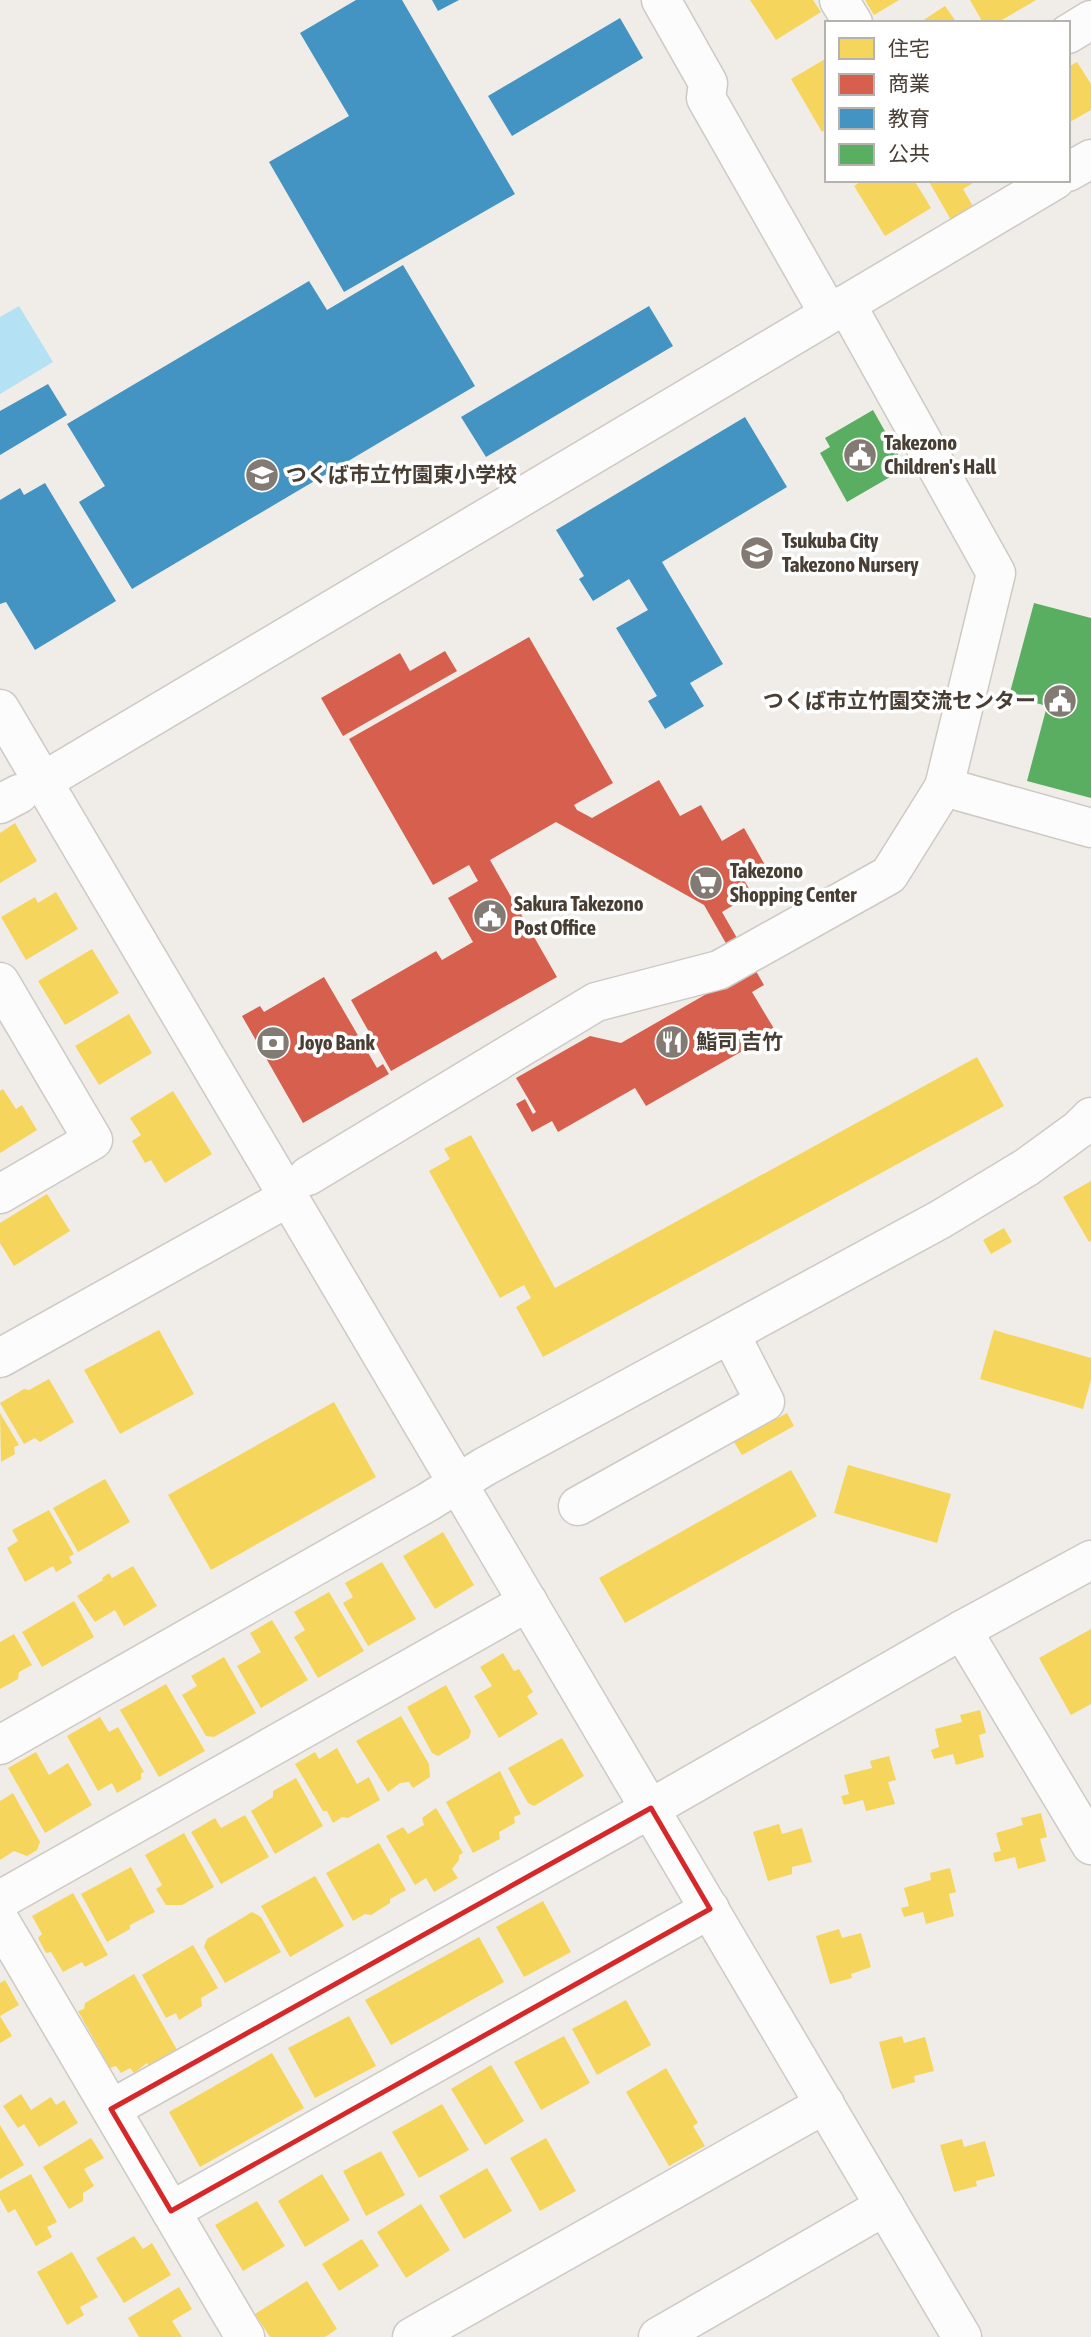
<svg xmlns="http://www.w3.org/2000/svg" width="1091" height="2337" font-family="'Asap Condensed','Noto Sans JP',sans-serif">
<style>
.water{fill:#b4e1f3}
.homes{fill:#f6d55c}
.shops{fill:#d6604d}
.schools{fill:#4393c3}
.public{fill:#5aae61}
.lines{fill:none;stroke-linecap:round;stroke-linejoin:round}
.minor-casing{stroke:#cdc9c4;stroke-width:41}
.minor{stroke:#fdfcfc;stroke-width:38}
.marked{fill:none;stroke:#d62828;stroke-width:5;stroke-linejoin:round}
.labels{text-anchor:middle;stroke-width:7;stroke-linejoin:round;paint-order:stroke}
.poi-label{font-size:21px;font-weight:bold;fill:#483e34;stroke:#fff;text-anchor:start}
</style>
<rect width="100%" height="100%" fill="#f0ede8"/>
<path class="water" d="M19,306L53,362L0,394V317Z"/>
<g class="homes">
<path d="M750,0H813L821,12L776,40Z"/>
<path d="M865,0H899L874,15Z"/>
<path d="M970,0H1036L997,23H983Z"/>
<path d="M945,6L957,23H919Z"/>
<path d="M827,58V129L822,132L791,79Z"/>
<path d="M1077,62L1091,84V110L1068,123V67Z"/>
<path d="M863,180H914L931,208L885,236L854,186Z"/>
<path d="M928,180H978L963,189L974,208L951,220Z"/>
<path d="M15,823L37,861L0,883V833Z"/>
<path d="M56,892L78,929L26,960L1,917L35,897L38,903Z"/>
<path d="M92,949L119,993L65,1025L38,981Z"/>
<path d="M129,1014L152,1053L99,1085L75,1046Z"/>
<path d="M977,1057L1004,1106L543,1357L516,1307L531,1298L524,1285L500,1298L429,1171L450,1159L444,1149L471,1135L555,1288Z"/>
<path d="M3,1089L16,1109L22,1105L37,1130L0,1153V1091Z"/>
<path d="M173,1091L212,1154L165,1183L151,1160L145,1163L132,1141L141,1135L130,1118Z"/>
<path d="M1091,1181V1241L1089,1242L1063,1197Z"/>
<path d="M47,1194L70,1231L14,1266L0,1243V1223Z"/>
<path d="M1004,1228L1012,1242L991,1254L983,1240Z"/>
<path d="M159,1330L194,1394L120,1434L84,1370Z"/>
<path d="M994,1330L1091,1358V1380L1083,1409L980,1379Z"/>
<path d="M49,1379L74,1422L40,1442L35,1438L24,1444L0,1403L24,1389L29,1390Z"/>
<path d="M334,1402L376,1477L211,1570L168,1495Z"/>
<path d="M0,1413L19,1445L14,1447L15,1454L1,1462Z"/>
<path d="M787,1413L794,1426L742,1455L734,1442Z"/>
<path d="M848,1465L951,1494L937,1543L834,1513Z"/>
<path d="M791,1470L817,1516L625,1623L599,1578Z"/>
<path d="M105,1479L130,1522L78,1552L53,1508Z"/>
<path d="M49,1510L74,1554L69,1557L72,1563L56,1572L53,1566L25,1582L7,1548L18,1541L12,1530Z"/>
<path d="M443,1532L474,1585L435,1609L403,1556Z"/>
<path d="M382,1562L416,1619L368,1646L343,1603L353,1597L345,1583Z"/>
<path d="M133,1566L157,1606L124,1626L115,1610L95,1622L77,1596L103,1580L102,1578L109,1573L112,1578Z"/>
<path d="M329,1592L364,1651L318,1678L294,1637L305,1630L294,1612Z"/>
<path d="M74,1601L94,1637L42,1667L22,1632Z"/>
<path d="M272,1620L308,1680L261,1708L237,1666L261,1652L250,1633Z"/>
<path d="M1091,1629V1704L1071,1715L1039,1658Z"/>
<path d="M14,1634L32,1665L19,1672L18,1679L0,1689V1642Z"/>
<path d="M503,1653L514,1671L519,1669L533,1692L527,1696L538,1714L499,1738L474,1696L492,1686L480,1667Z"/>
<path d="M224,1657L256,1713L214,1737L206,1736L182,1695L197,1686L191,1676Z"/>
<path d="M166,1684L205,1751L159,1777L120,1710Z"/>
<path d="M446,1685L471,1731L469,1738L438,1756L432,1753L407,1707Z"/>
<path d="M980,1710L986,1733L979,1735L984,1757L956,1765L953,1754L934,1759L931,1750L939,1747L935,1729L962,1722L960,1715Z"/>
<path d="M401,1716L429,1764L430,1777L413,1788L409,1782L400,1783L388,1792L356,1741Z"/>
<path d="M100,1717L109,1732L118,1727L144,1772L141,1773V1779L117,1793L112,1783L98,1791L67,1736Z"/>
<path d="M562,1738L584,1776L534,1806L528,1803L508,1768Z"/>
<path d="M337,1748L357,1784L369,1777L380,1800L348,1818L342,1817L333,1823L327,1811H323L295,1764L315,1752L319,1759Z"/>
<path d="M36,1752L49,1775L68,1763L92,1805L45,1833L8,1768Z"/>
<path d="M889,1756L896,1780L888,1782L895,1804L866,1811L863,1800L844,1805L841,1796L849,1794L844,1775L872,1768L870,1761Z"/>
<path d="M500,1771L521,1814L514,1817L515,1823L499,1832L500,1839L473,1853L446,1802Z"/>
<path d="M296,1778L323,1826L275,1854L251,1811L273,1797V1791Z"/>
<path d="M13,1793L40,1842L37,1850L27,1856L14,1851L0,1860V1801Z"/>
<path d="M436,1808L463,1853L459,1855V1860L452,1869L458,1878L434,1892L426,1878L415,1885L386,1836L403,1827L408,1834L424,1825L422,1818Z"/>
<path d="M1041,1813L1047,1837L1040,1839L1046,1861L1018,1869L1015,1857L995,1862L993,1853L1001,1851L996,1833L1023,1825L1021,1818Z"/>
<path d="M245,1815L269,1857L221,1884L191,1832L215,1818L221,1828Z"/>
<path d="M779,1824L782,1834L802,1828L812,1862L792,1867V1874L768,1881L753,1832Z"/>
<path d="M184,1833L214,1887L182,1905H166L156,1889L162,1885L145,1855Z"/>
<path d="M379,1843L406,1890L390,1899V1903L371,1915L365,1914L353,1921L326,1873Z"/>
<path d="M131,1867L155,1912L130,1925V1929L107,1942L81,1894Z"/>
<path d="M950,1868L956,1892L949,1894L954,1916L926,1924L923,1912L904,1917L901,1908L909,1906L904,1888L931,1880L930,1873Z"/>
<path d="M315,1876L344,1926L290,1957L261,1906Z"/>
<path d="M73,1893L108,1955L85,1967L82,1962L63,1972L51,1952L46,1953L38,1938L42,1934L32,1916Z"/>
<path d="M543,1901L571,1952L524,1977L496,1927Z"/>
<path d="M252,1912L261,1917L281,1952L225,1983L204,1947L207,1939Z"/>
<path d="M839,1929L842,1938L861,1933L871,1967L851,1974L852,1978L830,1984L816,1936Z"/>
<path d="M479,1937L504,1982L391,2045L365,2000Z"/>
<path d="M193,1945L218,1988L201,1998L202,2006L179,2020L176,2013L166,2018L142,1975Z"/>
<path d="M134,1974L177,2050L150,2067L147,2063L134,2073L130,2068L121,2073L116,2066L110,2068L78,2011L84,2009L85,2003Z"/>
<path d="M5,1980L19,2005L0,2016V1983Z"/>
<path d="M626,2000L651,2045L597,2075L572,2029Z"/>
<path d="M0,2016L12,2036L0,2043Z"/>
<path d="M349,2016L376,2066L315,2098L288,2048Z"/>
<path d="M564,2036L590,2083L541,2110L514,2062Z"/>
<path d="M902,2036L904,2043L925,2037L934,2071L914,2076L915,2082L892,2089L879,2042Z"/>
<path d="M272,2053L304,2108L200,2167L169,2112Z"/>
<path d="M491,2065L524,2121L485,2145L451,2089Z"/>
<path d="M666,2068L698,2123L693,2126L705,2146L669,2166L626,2092Z"/>
<path d="M21,2094L31,2110L51,2097L56,2105L64,2100L78,2123L39,2147L24,2124L18,2128L3,2106Z"/>
<path d="M442,2104L469,2150L419,2178L392,2132Z"/>
<path d="M0,2125L24,2165L0,2179Z"/>
<path d="M91,2138L104,2158L84,2169L94,2186L83,2193V2201L69,2209L43,2167Z"/>
<path d="M546,2138L576,2191L540,2211L510,2158Z"/>
<path d="M962,2139L964,2147L985,2141L995,2176L976,2181L977,2186L954,2192L940,2145Z"/>
<path d="M381,2151L405,2195L366,2216L343,2171Z"/>
<path d="M487,2168L512,2211L464,2239L439,2196Z"/>
<path d="M31,2174L57,2222L47,2227L52,2237L36,2246L15,2209L8,2213L0,2198V2191Z"/>
<path d="M322,2174L350,2220L305,2247L278,2201Z"/>
<path d="M257,2201L285,2246L243,2271L215,2225Z"/>
<path d="M421,2204L450,2250L406,2278L377,2232Z"/>
<path d="M134,2236L143,2249L152,2243L171,2275L124,2303L96,2258Z"/>
<path d="M362,2239L379,2266L339,2291L322,2264Z"/>
<path d="M72,2252L98,2297L80,2307L84,2315L67,2325L37,2272Z"/>
<path d="M307,2281L337,2329L325,2337H270L255,2314Z"/>
<path d="M179,2287L192,2309L172,2321L182,2337H139L128,2318Z"/>
</g>
<g class="shops">
<path d="M529,637L613,783L574,805L577,810L592,818L659,780L680,816L701,805L722,841L744,828L765,865L743,878L752,894L722,912L764,985L752,992L776,1032L646,1106L635,1088L558,1132L552,1121L532,1132L516,1104L525,1099L533,1114L536,1112L516,1078L590,1036L621,1043L743,973L704,905L556,822L490,860L557,977L391,1071L351,1000L436,951L442,960L473,942L448,898L478,881L469,865L433,885L349,739Z"/>
<path d="M445,651L457,671L343,736L321,698L400,653L410,671Z"/>
<path d="M324,977L377,1068L383,1064L389,1074L303,1123L242,1016L260,1006L264,1012Z"/>
</g>
<g class="schools">
<path d="M356,0H402L515,194L344,292L269,162L349,116L300,33Z"/>
<path d="M432,0H459L438,11Z"/>
<path d="M620,18L643,58L512,136L488,96Z"/>
<path d="M403,265L475,386L132,589L79,502L105,486L67,424L309,281L327,310Z"/>
<path d="M649,306L673,346L486,457L461,417Z"/>
<path d="M48,384L67,415L0,455V411Z"/>
<path d="M745,417L787,487L662,562L723,664L690,683L704,706L665,729L648,701L657,696L616,628L648,610L629,579L593,601L579,579L584,576L556,530Z"/>
<path d="M45,483L116,601L35,650L6,602L0,604V500L20,488L24,495Z"/>
</g>
<g class="public">
<path d="M873,410L900,458L893,463L897,473L847,502L820,453L830,447L825,438Z"/>
<path d="M1034,603L1091,618V798L1027,781L1047,706L1009,696Z"/>
</g>
<g class="lines">
<g class="minor-casing">
<g id="minor">
<path d="M661,0L708,83L706,98L829,314"/>
<path d="M839,0L853,23"/>
<path d="M1068,34L1091,20"/>
<path d="M1068,172L1091,159"/>
<path d="M846,304L996,573L944,787L1091,828"/>
<path d="M0,709L962,2337"/>
<path d="M42,782L1055,180"/>
<path d="M0,804L19,794"/>
<path d="M0,982L93,1140L0,1194"/>
<path d="M308,1176L596,1002L719,970L889,875L944,787"/>
<path d="M0,1358L287,1198"/>
<path d="M578,1506L765,1402L730,1334"/>
<path d="M962,1630L1091,1845"/>
<path d="M0,1745L428,1502L484,1467L941,1219L1027,1167L1079,1129L1091,1117"/>
<path d="M0,1900L528,1602"/>
<path d="M0,1921L245,2337"/>
<path d="M111,2109L618,1827L962,1630L1091,1560"/>
<path d="M171,2211L710,1909"/>
<path d="M412,2337L825,2104"/>
<path d="M658,2337L885,2206"/>
</g>
</g>
<use href="#minor" class="minor"/>
</g>
<path class="marked" d="M651,1808L710,1909L171,2211L111,2109Z"/>
<defs>
<g id="civic-disc" transform="scale(1.75)"><circle r="9.5" fill="#837b73" stroke="#fff"/><path d="M-.6-6.5H3V-4.5H.6V-3L4-1V1h2V6H-6V1h2V-1L-.6-3ZM-1.2 2.5V6h2.4V2.5Z" fill="#fff"/></g>
<g id="school-disc" transform="scale(1.75)"><circle r="9.5" fill="#837b73" stroke="#fff"/><path d="M0-5L7-2L0 1L-7-2ZM-4 1L0 2.5L4 1V4Q0 6-4 4Z" fill="#fff"/></g>
<g id="supermarket-disc" transform="scale(1.75)"><circle r="9.5" fill="#837b73" stroke="#fff"/><path d="M-6-5.5h2.5l.6 2H6L4.5 2H-2.5L-4.4-4H-6ZM-1.5 3.2a1.3 1.3 0 1 0 .1 0ZM3 3.2a1.3 1.3 0 1 0 .1 0Z" fill="#fff"/></g>
<g id="restaurant-disc" transform="scale(1.75)"><circle r="9.5" fill="#837b73" stroke="#fff"/><path d="M-5-6h1v4h1v-4h1v4h1v-4h1v5L-1.5 .5V6h-2V.5L-5-1ZM5-6V6H3V1.5H1.5Q1.5-4 5-6Z" fill="#fff"/></g>
<g id="bank-disc" transform="scale(1.75)"><circle r="9.5" fill="#837b73" stroke="#fff"/><path d="M-6-4H6V4H-6ZM0-2.3a2.3 2.3 0 1 0 0 4.6a2.3 2.3 0 1 0 0-4.6Z" fill="#fff"/></g>
</defs>
<g fill-rule="evenodd">
<use href="#civic-disc" x="860" y="455"/>
<use href="#school-disc" x="262" y="475"/>
<use href="#school-disc" x="757" y="553"/>
<use href="#civic-disc" x="1060" y="701"/>
<use href="#supermarket-disc" x="706" y="883"/>
<use href="#civic-disc" x="490" y="916"/>
<use href="#restaurant-disc" x="672" y="1042"/>
<use href="#bank-disc" x="273" y="1043"/>
</g>
<g class="labels">
<g class="poi-label">
<text x="884" y="450">Takezono<tspan x="884" dy="24">Children's Hall</tspan></text>
<text x="286" y="482">つくば市立竹園東小学校</text>
<text x="782" y="548">Tsukuba City<tspan x="782" dy="24">Takezono Nursery</tspan></text>
<text x="1036" y="708" text-anchor="end">つくば市立竹園交流センター</text>
<text x="730" y="878">Takezono<tspan x="730" dy="24">Shopping Center</tspan></text>
<text x="514" y="911">Sakura Takezono<tspan x="514" dy="24">Post Office</tspan></text>
<text x="696" y="1049">鮨司 吉竹</text>
<text x="298" y="1050">Joyo Bank</text>
</g>
</g>
<rect x="825" y="21" width="245" height="161" fill="#ffffff" stroke="#b6b2ae" stroke-width="2"/>
<rect x="839" y="38" width="35" height="21" fill="#f6d55c" stroke="#b6b2ae" stroke-width="2"/>
<text x="888" y="56" font-size="21" fill="#483e34">住宅</text>
<rect x="839" y="74" width="35" height="21" fill="#d6604d" stroke="#b6b2ae" stroke-width="2"/>
<text x="888" y="91" font-size="21" fill="#483e34">商業</text>
<rect x="839" y="108" width="35" height="21" fill="#4393c3" stroke="#b6b2ae" stroke-width="2"/>
<text x="888" y="126" font-size="21" fill="#483e34">教育</text>
<rect x="839" y="144" width="35" height="21" fill="#5aae61" stroke="#b6b2ae" stroke-width="2"/>
<text x="888" y="161" font-size="21" fill="#483e34">公共</text>
</svg>
